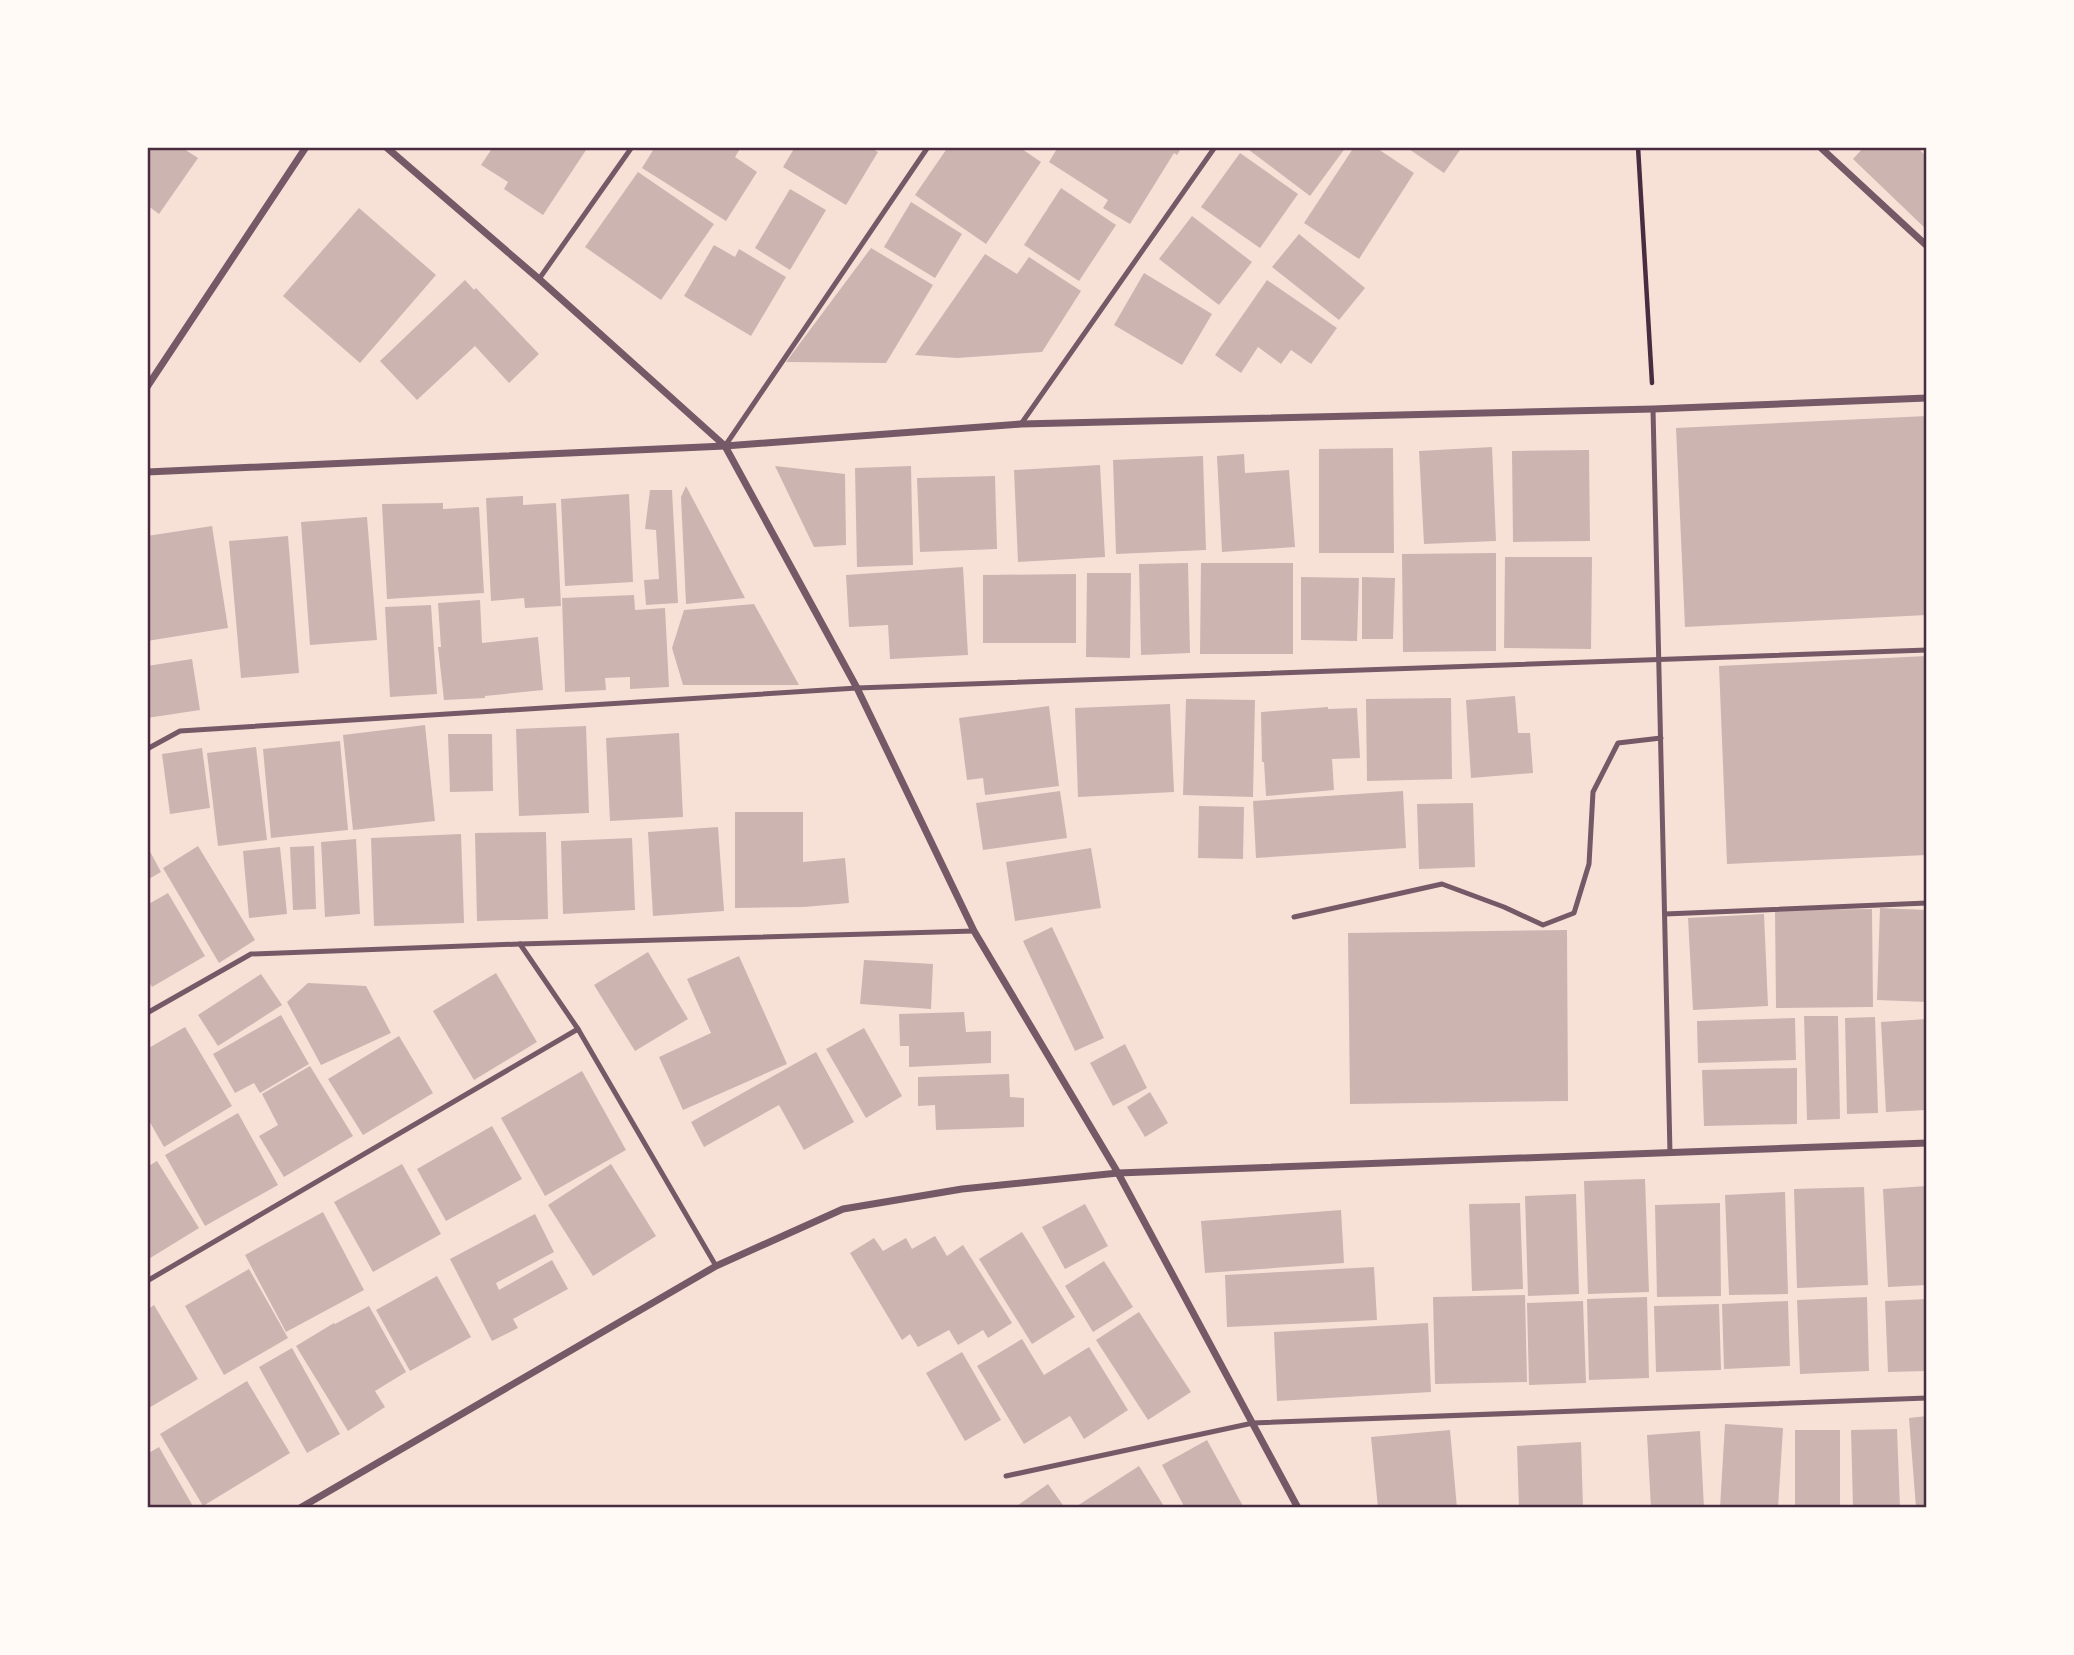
<svg xmlns="http://www.w3.org/2000/svg" width="2074" height="1655" font-family="Cabin,sans-serif">
<style>
.building{fill:#ccb4b1}
.lines{fill:none;stroke-linecap:round;stroke-linejoin:round}
.path{stroke:#4a2c40;stroke-width:4.5}
.service{stroke:#755966;stroke-width:5}
.minor{stroke:#755966;stroke-width:7}
.neatline{fill:none;stroke:#4a2c40;stroke-width:2.5}
</style>
<rect width="100%" height="100%" fill="#f7e1d7"/>
<g class="building">
<path d="M147,147H181L198,158L159,214L147,205Z"/>
<path d="M493,147H588L543,215L504,189L508,182L481,165Z"/>
<path d="M655,147H741L735,157L757,172L726,221L642,168Z"/>
<path d="M795,147H869L878,152L846,205L783,167Z"/>
<path d="M948,147H1019L1041,162L986,244L915,195Z"/>
<path d="M1058,147H1182L1177,155L1174,153L1130,224L1103,208L1108,200L1049,162Z"/>
<path d="M1245,147H1346L1310,196Z"/>
<path d="M1354,147H1375L1414,173L1359,259L1304,223Z"/>
<path d="M1406,147H1462L1444,173Z"/>
<path d="M1864,147H1917L1927,157V230L1853,159Z"/>
<path d="M1240,153L1298,194L1260,248L1201,207Z"/>
<path d="M638,172L714,224L661,300L585,247Z"/>
<path d="M1061,188L1116,225L1079,281L1024,245Z"/>
<path d="M790,189L826,210L790,270L755,248Z"/>
<path d="M911,202L962,234L935,278L884,247Z"/>
<path d="M359,208L436,275L360,363L283,296Z"/>
<path d="M1192,216L1252,262L1219,305L1159,259Z"/>
<path d="M1299,234L1365,288L1339,320L1272,267Z"/>
<path d="M714,245L735,257L739,249L786,277L751,336L684,296Z"/>
<path d="M871,248L933,285L886,363L786,362Z"/>
<path d="M985,254L1017,274L1029,257L1081,291L1042,352L957,358L915,355Z"/>
<path d="M1144,273L1212,314L1182,365L1114,325Z"/>
<path d="M465,280L474,290L476,288L539,354L509,383L475,346L417,400L380,361Z"/>
<path d="M1267,280L1337,328L1311,364L1291,350L1281,364L1258,347L1241,373L1215,355Z"/>
<path d="M1927,416V615L1685,627L1676,428Z"/>
<path d="M1492,447L1496,541L1424,544L1419,451Z"/>
<path d="M1393,448L1394,553H1319V449Z"/>
<path d="M1589,450L1590,541L1513,542L1512,451Z"/>
<path d="M1244,454L1245,473L1289,470L1295,547L1222,552L1217,456Z"/>
<path d="M1203,456L1206,550L1116,554L1113,460Z"/>
<path d="M1100,465L1105,557L1018,562L1014,470Z"/>
<path d="M775,466L845,474L846,545L814,547Z"/>
<path d="M911,466L913,565L857,567L855,468Z"/>
<path d="M995,476L997,549L920,552L917,478Z"/>
<path d="M686,486L745,598L686,604L681,497Z"/>
<path d="M650,490H672L678,603L646,605L644,580L659,579L656,530L645,529Z"/>
<path d="M629,494L633,582L565,586L561,499Z"/>
<path d="M523,496V505L556,503L561,606L525,608L524,598L491,601L486,498Z"/>
<path d="M443,503V509L479,507L484,593L387,599L382,504Z"/>
<path d="M367,517L377,640L310,645L301,522Z"/>
<path d="M212,526L228,628L147,641V536Z"/>
<path d="M288,536L299,673L241,678L229,541Z"/>
<path d="M1496,553V651L1403,652L1402,554Z"/>
<path d="M1505,557H1592L1591,649L1504,648Z"/>
<path d="M1188,563L1190,653L1141,655L1139,564Z"/>
<path d="M1201,563H1293V654H1200Z"/>
<path d="M963,567L968,655L890,659L888,625L849,627L846,575Z"/>
<path d="M1087,573H1131L1130,658L1086,657Z"/>
<path d="M1076,574V643H983V575Z"/>
<path d="M1301,577L1359,578L1357,641L1301,640Z"/>
<path d="M1362,577L1395,578L1393,639H1362Z"/>
<path d="M634,595L635,610L665,608L669,687L630,689V677L605,678L606,690L565,692L562,598Z"/>
<path d="M480,600L482,643L538,637L543,690L485,696V698L444,700L438,647H441L438,603Z"/>
<path d="M754,604L799,685H683L672,648L684,610Z"/>
<path d="M431,605L437,694L390,697L385,607Z"/>
<path d="M1927,656V855L1727,864L1719,666Z"/>
<path d="M192,659L200,710L147,718V666Z"/>
<path d="M1515,696L1518,733H1530L1533,773L1471,778L1466,700Z"/>
<path d="M1451,698L1452,779L1367,781L1366,699Z"/>
<path d="M1186,699L1255,700L1253,797L1183,795Z"/>
<path d="M1170,704L1174,792L1078,797L1075,708Z"/>
<path d="M1049,706L1059,786L985,795L983,778L967,780L959,718Z"/>
<path d="M1328,707V709L1357,708L1360,758L1332,759L1334,790L1266,796L1264,762H1262L1261,712Z"/>
<path d="M425,725L435,821L353,830L343,735Z"/>
<path d="M586,726L589,813L519,816L516,729Z"/>
<path d="M679,733L683,817L610,821L606,738Z"/>
<path d="M448,734H492L493,791L450,792Z"/>
<path d="M340,741L348,830L271,838L263,749Z"/>
<path d="M256,747L267,840L218,846L207,753Z"/>
<path d="M202,748L210,808L170,814L162,754Z"/>
<path d="M1060,791L1067,838L983,850L976,803Z"/>
<path d="M1403,791L1406,848L1256,858L1253,801Z"/>
<path d="M1473,803L1475,867L1419,869L1417,804Z"/>
<path d="M1199,806L1244,807L1243,859L1198,858Z"/>
<path d="M735,812H803V862L845,858L849,903L804,907L735,908Z"/>
<path d="M718,827L724,911L653,916L648,832Z"/>
<path d="M546,832L548,919L477,921L475,833Z"/>
<path d="M461,834L464,923L374,926L371,838Z"/>
<path d="M632,838L635,910L563,914L561,841Z"/>
<path d="M356,839L360,914L325,917L321,842Z"/>
<path d="M147,846L161,872L147,880Z"/>
<path d="M198,846L255,940L219,963L163,868Z"/>
<path d="M314,846L316,909L293,910L290,847Z"/>
<path d="M280,847L287,914L249,918L243,851Z"/>
<path d="M1091,848L1101,908L1015,921L1006,862Z"/>
<path d="M168,893L205,956L152,987L147,978V905Z"/>
<path d="M1880,908L1927,910V1002L1877,1000Z"/>
<path d="M1872,909L1873,1007L1776,1008L1775,910Z"/>
<path d="M1764,914L1768,1006L1693,1010L1688,918Z"/>
<path d="M1052,927L1104,1038L1075,1051L1023,941Z"/>
<path d="M1567,930L1568,1101L1350,1104L1348,933Z"/>
<path d="M648,952L688,1019L635,1051L594,985Z"/>
<path d="M739,956L787,1064L683,1110L659,1057L711,1033L687,979Z"/>
<path d="M864,960L933,964L931,1009L860,1004Z"/>
<path d="M496,973L537,1042L474,1080L433,1011Z"/>
<path d="M261,974L282,1005L218,1046L198,1015Z"/>
<path d="M308,983L366,986L391,1033L321,1065L287,1002Z"/>
<path d="M964,1012L966,1032L991,1031V1063L909,1067V1046H900L899,1014Z"/>
<path d="M281,1015L309,1064L260,1093L254,1083L235,1093L213,1054Z"/>
<path d="M1804,1016H1838L1840,1119L1807,1120Z"/>
<path d="M1875,1017L1878,1113L1847,1114L1845,1018Z"/>
<path d="M1795,1018L1796,1060L1698,1063L1697,1021Z"/>
<path d="M1927,1019V1110L1886,1112L1881,1022Z"/>
<path d="M185,1027L232,1106L164,1147L147,1117V1049Z"/>
<path d="M864,1028L902,1096L866,1118L826,1049Z"/>
<path d="M399,1036L433,1093L363,1135L328,1079Z"/>
<path d="M1125,1044L1147,1088L1113,1106L1090,1063Z"/>
<path d="M816,1052L854,1122L804,1150L779,1105L704,1147L691,1122Z"/>
<path d="M310,1066L353,1136L284,1177L259,1136L278,1125L262,1094Z"/>
<path d="M1797,1068V1124L1704,1126L1702,1070Z"/>
<path d="M582,1071L626,1150L545,1196L501,1118Z"/>
<path d="M1009,1074L1010,1097L1024,1098V1127L936,1130L935,1105L918,1106V1077Z"/>
<path d="M1150,1092L1168,1123L1145,1137L1127,1107Z"/>
<path d="M238,1113L278,1185L205,1226L165,1155Z"/>
<path d="M492,1126L522,1179L446,1221L417,1169Z"/>
<path d="M157,1161L199,1228L147,1260V1167Z"/>
<path d="M402,1164L441,1234L373,1272L334,1202Z"/>
<path d="M611,1164L656,1236L593,1276L548,1205Z"/>
<path d="M1645,1179L1649,1292L1588,1294L1584,1181Z"/>
<path d="M1927,1186V1285L1888,1287L1883,1189Z"/>
<path d="M1864,1187L1868,1285L1797,1288L1794,1189Z"/>
<path d="M1785,1192L1788,1294L1729,1295L1725,1195Z"/>
<path d="M1576,1194L1579,1294L1528,1296L1525,1196Z"/>
<path d="M1520,1203L1523,1289L1472,1291L1469,1204Z"/>
<path d="M1720,1203L1721,1296L1657,1297L1655,1205Z"/>
<path d="M1085,1204L1108,1246L1065,1269L1042,1227Z"/>
<path d="M1341,1210L1344,1263L1205,1273L1201,1221Z"/>
<path d="M323,1212L364,1290L286,1332L245,1255Z"/>
<path d="M535,1214L554,1252L496,1283L499,1290L552,1260L568,1289L513,1319L518,1328L492,1341L450,1259Z"/>
<path d="M1022,1232L1075,1317L1032,1344L979,1259Z"/>
<path d="M935,1236L947,1256L963,1245L1012,1323L988,1338L983,1330L958,1345L949,1330L918,1347L910,1334L902,1340L850,1253L874,1238L883,1251L906,1238L912,1249Z"/>
<path d="M1104,1261L1133,1307L1093,1332L1065,1286Z"/>
<path d="M1374,1267L1377,1320L1227,1327L1225,1275Z"/>
<path d="M249,1269L288,1338L224,1375L185,1306Z"/>
<path d="M437,1276L471,1337L410,1371L376,1310Z"/>
<path d="M1525,1295L1527,1382L1435,1384L1433,1297Z"/>
<path d="M1647,1297L1649,1378L1589,1380L1587,1299Z"/>
<path d="M1867,1297L1869,1371L1800,1374L1797,1300Z"/>
<path d="M1927,1299V1371L1888,1372L1885,1301Z"/>
<path d="M1583,1301L1586,1383L1529,1385L1527,1303Z"/>
<path d="M1788,1301L1790,1366L1724,1369L1722,1304Z"/>
<path d="M1719,1304L1721,1370L1656,1372L1654,1306Z"/>
<path d="M154,1305L198,1379L147,1409V1310Z"/>
<path d="M369,1306L406,1372L375,1391L385,1407L348,1431L296,1346L334,1323L335,1324Z"/>
<path d="M1139,1312L1191,1392L1148,1420L1096,1340Z"/>
<path d="M1428,1323L1431,1392L1277,1401L1274,1332Z"/>
<path d="M1022,1339L1044,1375L1089,1347L1128,1410L1084,1439L1070,1416L1024,1444L977,1366Z"/>
<path d="M292,1348L340,1434L307,1453L259,1367Z"/>
<path d="M962,1352L1001,1420L965,1441L926,1373Z"/>
<path d="M247,1381L290,1453L203,1506L160,1434Z"/>
<path d="M1927,1416V1508H1916L1909,1418Z"/>
<path d="M1725,1424L1783,1428L1778,1508H1720Z"/>
<path d="M1897,1429L1900,1508H1853L1851,1430Z"/>
<path d="M1450,1430L1457,1508H1378L1371,1437Z"/>
<rect x="1795" y="1430" width="45" height="78"/>
<path d="M1700,1431L1704,1508H1651L1647,1435Z"/>
<path d="M1207,1440L1244,1508H1185L1162,1465Z"/>
<path d="M1581,1442L1583,1508H1519L1517,1446Z"/>
<path d="M159,1447L194,1508H147V1454Z"/>
<path d="M1139,1466L1165,1508H1079L1077,1506Z"/>
<path d="M1048,1484L1065,1508H1014Z"/>
</g>
<g class="lines">
<path class="path" d="M1638,147L1652,383"/>
<g class="service">
<path d="M539,279L632,147"/>
<path d="M1653,409L1670,1153"/>
<path d="M1021,424L1215,147"/>
<path d="M725,446L928,147"/>
<path d="M147,749L180,731L857,688L1927,650"/>
<path d="M1665,914L1927,903"/>
<path d="M1294,917L1442,884L1504,907L1543,925L1574,913L1589,864L1593,792L1618,743L1661,738"/>
<path d="M520,944L578,1029L716,1266"/>
<path d="M147,1013L251,954L520,944L974,931"/>
<path d="M147,1281L578,1029"/>
<path d="M1006,1476L1253,1423L1927,1398"/>
</g>
<g class="minor">
<path d="M386,147L539,279L725,446L857,688L974,931L1118,1173L1298,1508"/>
<path d="M1820,147L1927,246"/>
<path d="M147,387L306,147"/>
<path d="M147,472L725,446L1021,424L1653,409L1927,398"/>
<path d="M300,1508L716,1266L843,1209L962,1189L1118,1173L1927,1143"/>
</g>
</g>
<rect width="2074" height="1655" fill="none" stroke="#fffaf5" stroke-width="298"/>
<rect x="149" y="149" width="1776" height="1357" class="neatline"/>
</svg>
